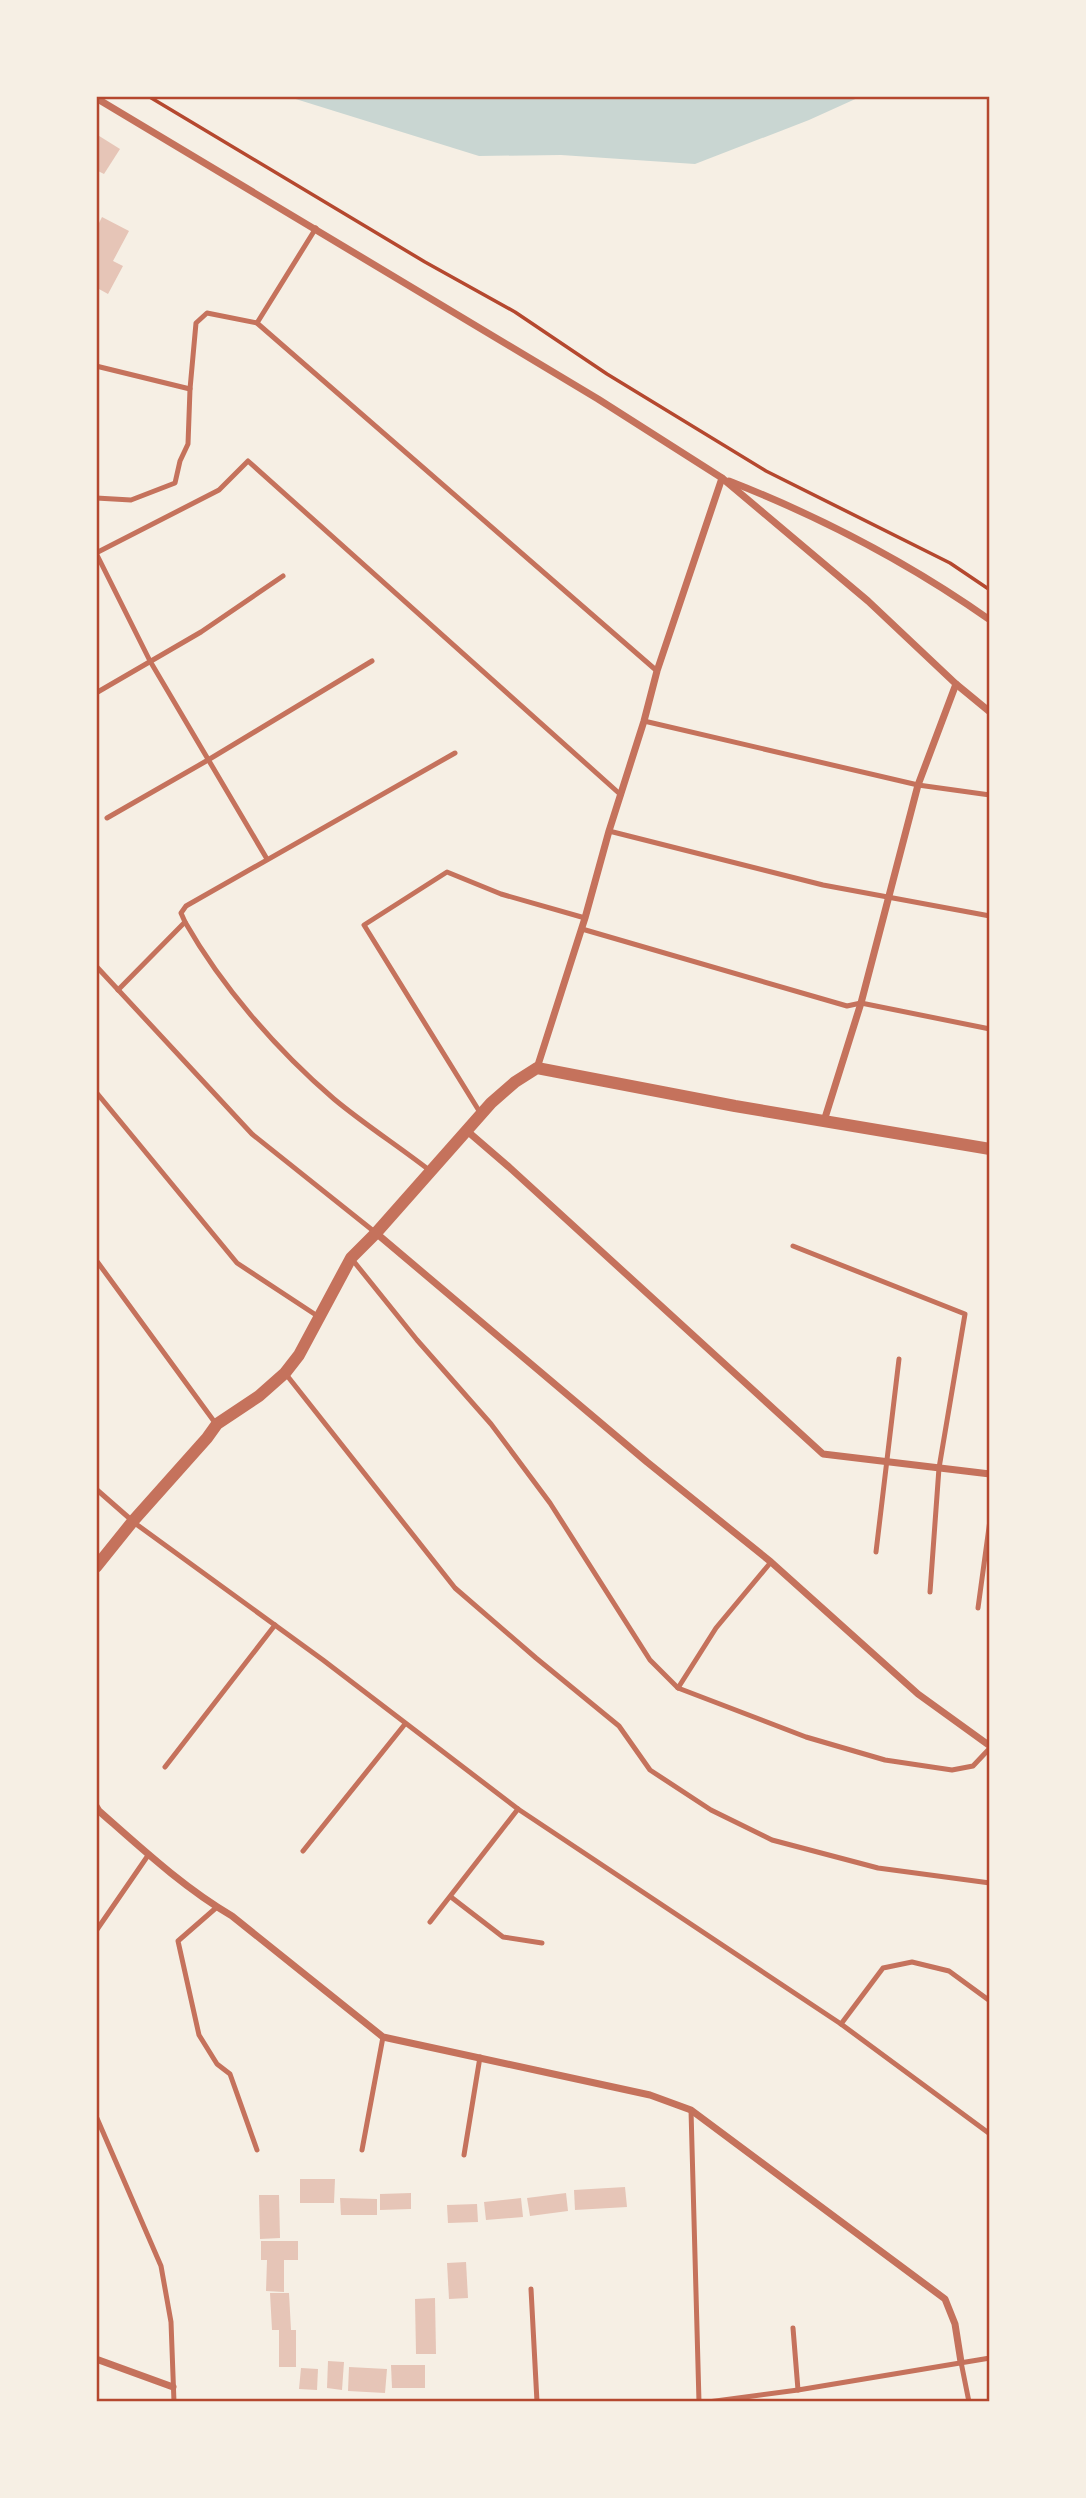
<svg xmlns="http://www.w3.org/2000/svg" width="1086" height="2498" font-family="Rubik,sans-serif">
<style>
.water{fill:#c9d6d2}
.building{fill:#e6c5b7}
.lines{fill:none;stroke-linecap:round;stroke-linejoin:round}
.path{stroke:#b5482f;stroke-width:3.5}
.service{stroke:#c5725c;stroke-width:5}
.minor{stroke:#c5725c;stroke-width:7}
.tertiary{stroke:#c5725c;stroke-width:12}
.neatline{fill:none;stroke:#b5482f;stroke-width:2.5}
</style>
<rect width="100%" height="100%" fill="#f6efe4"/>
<path class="water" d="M286,96H862L809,120L695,164L561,155L479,156Z"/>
<g class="building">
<path d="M96,134L120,149L104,174L96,170Z"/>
<path d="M102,217L129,231L113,261L123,266L108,294L99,289L96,294V229Z"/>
<path d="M300,2179H335L334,2203H300Z"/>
<path d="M625,2187L627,2207L575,2210L574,2190Z"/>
<path d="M411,2193V2209L380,2210V2194Z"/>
<path d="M566,2193L568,2211L530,2216L527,2198Z"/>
<path d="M259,2195H279L280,2238L260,2239Z"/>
<path d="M340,2198L377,2199V2215H341Z"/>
<path d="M521,2198L523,2217L486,2220L484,2202Z"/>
<path d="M477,2204L478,2222L448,2223L447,2205Z"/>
<path d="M261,2241H298V2260H284V2292L266,2291L267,2260H261Z"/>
<path d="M466,2262L468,2298L449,2299L447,2263Z"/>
<path d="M270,2293H289L291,2330H296V2367H279V2330H272Z"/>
<path d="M435,2298L436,2354H416L415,2299Z"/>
<path d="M328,2361L344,2362L342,2390L327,2388Z"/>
<path d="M391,2365H425V2388H392Z"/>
<path d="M349,2367L387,2369L385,2393L348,2391Z"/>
<path d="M301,2368L318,2369L317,2390L299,2389Z"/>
</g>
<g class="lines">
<path class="path" d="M148,96L425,262L515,312L607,374L766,471L950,563L990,590"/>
<g class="service">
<path d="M257,323L316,228"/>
<path d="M96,366L190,389"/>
<path d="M96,498L131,500L175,483L180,461L188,444L190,389L196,323L207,313L257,323L657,671"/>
<path d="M96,553L219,490L248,461L621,795"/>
<path d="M96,553L150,661L267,859"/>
<path d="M96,693L201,632L283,576"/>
<path d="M644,721L918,785L990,795"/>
<path d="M107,818L208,760L372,661"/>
<path d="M609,831L823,885L990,916"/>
<path d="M185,922C222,987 277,1050 334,1099C364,1124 398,1146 429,1170"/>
<path d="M582,929L847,1006L861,1003L990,1029"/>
<path d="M96,966L252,1134L376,1233"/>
<path d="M118,990L185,922L181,913L186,906L455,753"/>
<path d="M96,1092L237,1263L319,1317"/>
<path d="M481,1114L364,925L447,872L501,894L585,918"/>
<path d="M793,1246L965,1314L939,1468L930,1592"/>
<path d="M351,1258L417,1340L491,1424L550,1503L650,1660L678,1688L806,1737L885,1760L952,1770L973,1766L990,1748"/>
<path d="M96,1260L216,1424"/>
<path d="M285,1373L455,1588L536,1658L619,1726L650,1770L711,1810L772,1840L878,1868L990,1883"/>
<path d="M96,1489L136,1524L323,1660L518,1809L841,2024L990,2134"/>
<path d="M876,1552L899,1359"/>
<path d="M978,1608L990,1520"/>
<path d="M678,1688L716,1628L771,1562"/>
<path d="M165,1767L275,1625"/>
<path d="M303,1851L405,1724"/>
<path d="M451,1897L503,1937L542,1943"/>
<path d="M217,1907L178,1941L199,2035L217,2064L230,2074L257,2150"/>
<path d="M430,1922L518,1809"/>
<path d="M96,1931L149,1854"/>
<path d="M841,2024L883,1968L912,1962L949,1971L990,2001"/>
<path d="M691,2110L699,2402"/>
<path d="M96,2116L161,2266L171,2322L174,2402"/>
<path d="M362,2150L383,2037"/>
<path d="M464,2155L480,2057"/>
<path d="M531,2289L537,2402"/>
<path d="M793,2328L798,2390"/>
<path d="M961,2362L969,2402"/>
<path d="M708,2402L798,2390L990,2358"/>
</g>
<g class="minor">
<path d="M96,98L598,399L722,478L868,601L956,684L990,712"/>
<path d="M729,481C821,517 909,563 990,620"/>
<path d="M537,1068L585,918L609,831L644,721L657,671L722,478"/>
<path d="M824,1121L861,1003L918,785L956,684"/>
<path d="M466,1130L509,1167L823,1454L990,1474"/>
<path d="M376,1233L647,1462L771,1562L918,1694L990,1746"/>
<path d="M96,1806L99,1811C141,1848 184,1888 232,1916L383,2037L650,2095L691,2110L945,2299L955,2324L961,2362"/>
<path d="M96,2359L173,2387"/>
</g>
<path class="tertiary" d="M96,1567L133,1521L207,1438L217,1424L259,1396L285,1373L299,1355L351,1258L376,1233L491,1103L515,1082L537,1068L735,1106L990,1149"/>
</g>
<rect width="1086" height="2498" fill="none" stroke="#f6efe4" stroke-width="196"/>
<rect x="98" y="98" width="890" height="2302" class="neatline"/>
</svg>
